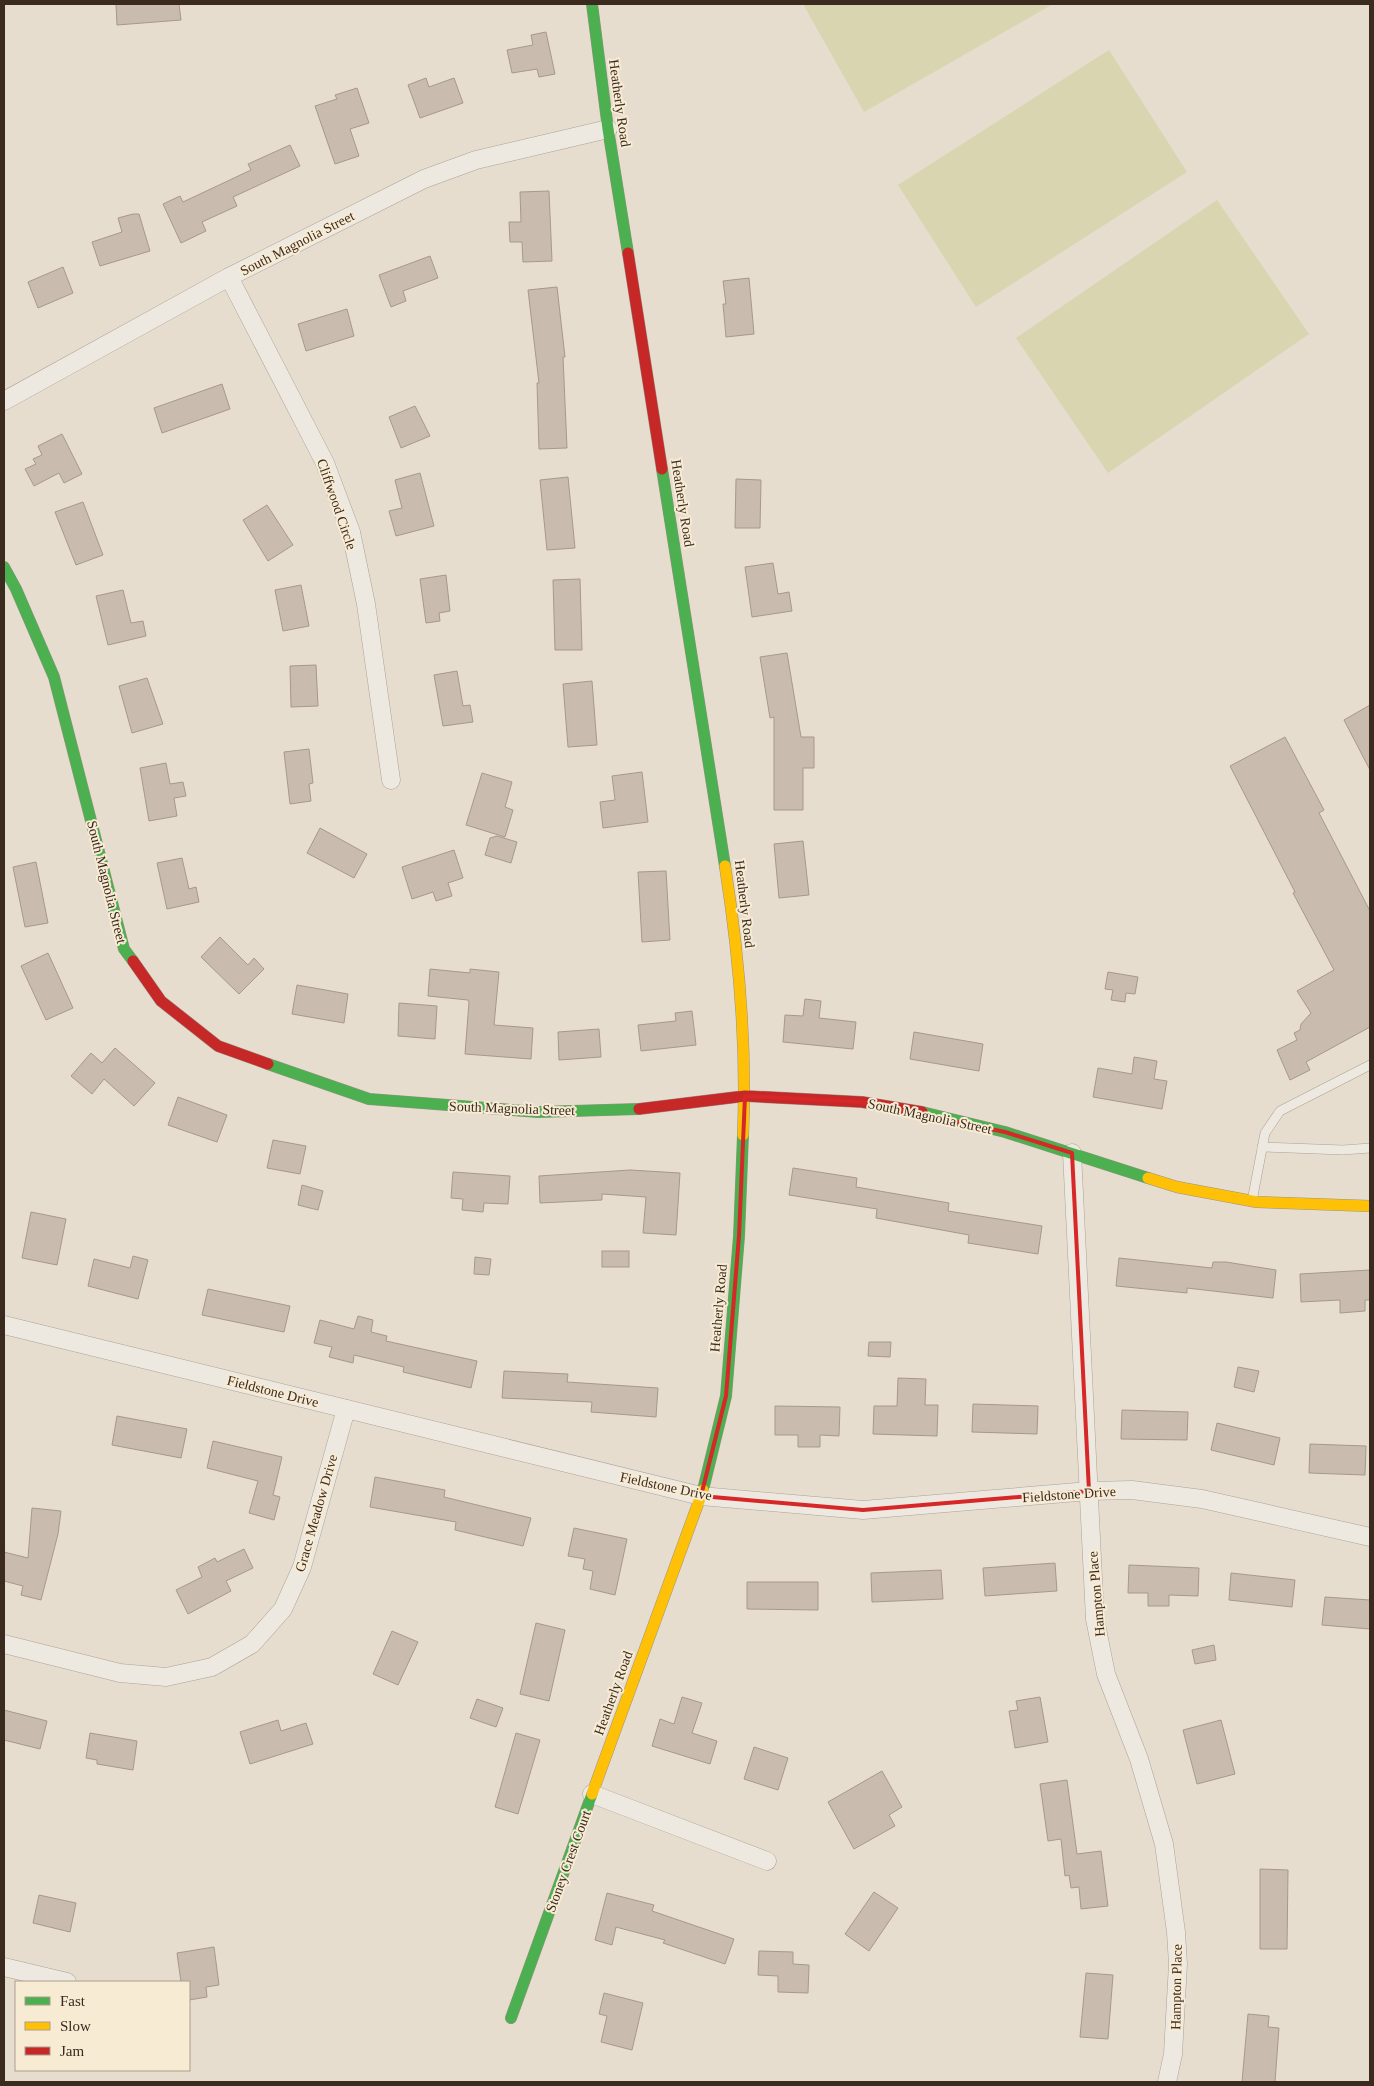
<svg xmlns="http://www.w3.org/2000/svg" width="1374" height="2086" font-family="'Times New Roman',serif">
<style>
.green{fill:#d8d5b0}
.building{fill:#cabbaf;stroke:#a7988d}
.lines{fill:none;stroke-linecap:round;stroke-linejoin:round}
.lane-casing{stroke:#aba297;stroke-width:10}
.street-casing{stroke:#aba297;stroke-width:19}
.fast-casing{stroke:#9b9286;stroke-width:12}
.slow-casing{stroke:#9b9286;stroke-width:12}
.jam-casing{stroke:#9b9286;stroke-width:12}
.lane{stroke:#eee9e0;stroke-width:9}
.street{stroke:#eee9e0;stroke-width:18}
.fast{stroke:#4caf50;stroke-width:11}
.slow{stroke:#ffc107;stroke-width:11}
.jam{stroke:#c62828;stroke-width:11}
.marked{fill:none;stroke:#d62828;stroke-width:4;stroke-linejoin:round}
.labels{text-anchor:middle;stroke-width:4;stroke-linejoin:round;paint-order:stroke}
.street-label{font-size:14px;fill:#3b2a1e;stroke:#f7ebd4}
</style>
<rect width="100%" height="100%" fill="#e6ddce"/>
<g class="green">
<path d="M803,4H1053L864,112Z"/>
<path d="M1109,50L1187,172L976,307L898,185Z"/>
<path d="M1217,200L1309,334L1108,473L1016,338Z"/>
</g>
<g class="building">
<path d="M116,4H179L181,20L117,25Z"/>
<path d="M546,32L555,74L539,77L537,69L512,73L507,50L533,45L531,35Z"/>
<path d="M426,78L429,87L454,78L463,103L420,118L408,85Z"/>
<path d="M357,88L369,123L350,129L359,156L335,164L315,106L337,99L335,95Z"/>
<path d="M290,145L300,166L233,197L237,206L202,222L206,231L181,243L163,204L180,196L183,202L251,170L248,164Z"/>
<path d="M549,191L552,261L523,262L522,242H510L509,222H521L520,192Z"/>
<path d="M133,214H139L150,251L100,266L92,242L122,232L118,218Z"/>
<path d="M430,256L438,278L403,291L406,301L391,307L379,275Z"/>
<path d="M63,267L73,293L38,308L28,282Z"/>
<path d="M749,278L754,334L726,337L723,304H726L723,281Z"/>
<path d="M557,287L565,357H563L567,448L539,449L537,383H539L528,290Z"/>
<path d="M347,309L354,336L306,351L298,324Z"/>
<path d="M222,384L230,409L162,433L154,408Z"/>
<path d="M415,406L430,436L401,448L389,417Z"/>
<path d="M62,434L82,474L64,483L59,473L34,486L25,469L36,464L33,459L42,455L38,446Z"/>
<path d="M420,473L434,526L396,536L389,511L402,508L395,480Z"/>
<path d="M568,477L575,548L547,550L540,480Z"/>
<path d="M736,479L761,480L760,528H735Z"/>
<path d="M83,502L103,555L76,565L55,512Z"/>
<path d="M267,505L293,545L268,561L243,520Z"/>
<path d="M773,563L778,594L789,592L792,611L752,617L745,567Z"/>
<path d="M446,575L450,611L439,613L440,621L426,623L420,579Z"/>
<path d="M580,579L582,650H555L553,580Z"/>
<path d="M301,585L309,626L283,631L275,590Z"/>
<path d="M123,590L131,623L143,621L146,636L108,645L96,596Z"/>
<path d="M787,653L801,737H814V768H803V810H774V717L770,718L760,657Z"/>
<path d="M316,665L318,706L291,707L290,666Z"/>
<path d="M457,671L463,706L470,705L473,722L443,726L434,675Z"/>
<path d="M147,678L163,724L132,733L119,686Z"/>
<path d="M592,681L597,745L568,747L563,684Z"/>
<path d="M1370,705V770L1344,720Z"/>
<path d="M1285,737L1324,810L1319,813L1370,911V1027L1306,1062L1310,1070L1290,1080L1277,1050L1297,1040L1294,1033L1300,1030L1301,1024L1311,1013L1297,991L1334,970L1293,893L1295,892L1230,766Z"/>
<path d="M309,749L313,783L309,784L311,801L290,804L284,752Z"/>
<path d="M166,763L170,784L183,782L186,796L174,798L177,816L149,821L140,768Z"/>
<path d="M642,772L648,822L603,828L600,802L615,800L612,776Z"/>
<path d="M482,773L512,782L505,807L513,810L505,837L466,825Z"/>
<path d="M320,828L367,854L354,878L307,853Z"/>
<path d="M497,836L517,842L511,863L485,855L490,838Z"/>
<path d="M803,841L809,895L779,898L774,844Z"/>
<path d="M454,850L463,878L448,883L452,896L436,901L433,892L412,899L402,867Z"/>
<path d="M182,858L189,889L196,887L199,902L167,909L157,863Z"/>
<path d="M36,862L48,923L25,927L13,867Z"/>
<path d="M666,871L670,940L642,942L638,872Z"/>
<path d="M220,937L248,965L254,958L264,969L239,994L201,957Z"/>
<path d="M48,953L73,1008L46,1020L21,966Z"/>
<path d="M430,969L470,973V969L499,972L494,1025L533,1028L531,1059L465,1054L469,1002L468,1000L428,996Z"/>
<path d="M1108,972L1138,977L1135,994L1126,993L1125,1002L1111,1000L1113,990L1105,989Z"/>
<path d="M297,985L348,994L344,1023L292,1014Z"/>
<path d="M805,999L821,1001L819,1018L856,1022L853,1049L783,1042L785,1015L803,1016Z"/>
<path d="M399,1003L437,1006L435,1039L398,1036Z"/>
<path d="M692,1011L696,1045L641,1051L638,1025L676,1021L675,1013Z"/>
<path d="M599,1029L601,1057L559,1060L558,1032Z"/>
<path d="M914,1032L983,1044L979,1071L910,1059Z"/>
<path d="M115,1048L155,1083L134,1106L104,1079L92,1094L71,1076L91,1053L102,1063Z"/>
<path d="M1134,1057L1157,1061L1154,1079L1167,1081L1162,1109L1093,1097L1098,1068L1132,1074Z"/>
<path d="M178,1097L227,1115L217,1142L168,1125Z"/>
<path d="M273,1140L306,1146L300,1174L267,1168Z"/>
<path d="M793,1168L857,1178L856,1187L949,1203L948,1211L1042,1226L1038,1254L968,1243L969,1235L876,1218L877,1209L789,1195Z"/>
<path d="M630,1170L680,1173L676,1235L643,1233L646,1197L602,1194V1200L540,1203L539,1176Z"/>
<path d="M453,1172L510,1176L508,1204L484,1203L483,1212L462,1210L463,1199L451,1198Z"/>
<path d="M302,1185L323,1191L318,1210L298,1205Z"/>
<path d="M31,1212L66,1219L57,1265L22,1258Z"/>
<rect x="602" y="1251" width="27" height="16"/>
<path d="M133,1256L148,1260L138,1299L88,1286L94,1259L130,1268Z"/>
<path d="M475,1257L491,1259L489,1275L474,1274Z"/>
<path d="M1119,1258L1212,1268L1213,1262H1226L1276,1270L1273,1298L1187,1288V1293L1116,1286Z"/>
<path d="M1370,1270V1300H1365V1311L1340,1313V1300L1301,1302L1300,1274Z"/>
<path d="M208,1289L290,1306L284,1332L202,1315Z"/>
<path d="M358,1316L373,1320L371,1332L387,1336L386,1341L477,1361L471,1388L403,1372L404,1367L354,1355L353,1363L329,1357L332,1347L314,1343L320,1320L354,1329Z"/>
<path d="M869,1342H891L890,1357L868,1356Z"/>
<path d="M1238,1367L1259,1371L1254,1392L1234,1387Z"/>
<path d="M504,1371L568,1374L567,1382L658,1388L656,1417L591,1412L592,1402L502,1398Z"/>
<path d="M898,1378L926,1379L925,1405H938L937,1436L873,1434L874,1406H897Z"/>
<path d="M973,1404L1038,1406L1037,1434L972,1432Z"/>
<path d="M775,1406L840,1407L839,1436L820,1435V1447H798V1435H775Z"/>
<path d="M1122,1410L1188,1412L1187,1440L1121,1439Z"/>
<path d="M117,1416L187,1429L181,1458L112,1445Z"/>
<path d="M1217,1423L1280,1438L1274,1465L1211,1450Z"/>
<path d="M213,1441L282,1457L273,1495L280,1497L274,1520L249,1513L258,1481L207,1468Z"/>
<path d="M1310,1444L1366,1446L1365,1475L1309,1473Z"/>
<path d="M375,1477L445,1490L444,1497L531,1518L523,1546L455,1530L456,1522L370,1507Z"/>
<path d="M32,1508L61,1511L58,1534L41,1600L21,1595L23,1586L4,1581V1552L28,1558Z"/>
<path d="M574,1528L627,1539L615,1595L590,1589L593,1571L583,1569L585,1559L568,1556Z"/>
<path d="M244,1549L253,1568L226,1581L231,1591L188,1614L176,1590L202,1577L198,1567L215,1558L217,1562Z"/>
<path d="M1055,1563L1057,1591L985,1596L983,1568Z"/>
<path d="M1129,1565L1199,1568L1198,1596L1169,1595V1606H1148V1593H1128Z"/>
<path d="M941,1570L943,1599L872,1602L871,1573Z"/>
<path d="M1231,1573L1295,1580L1292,1607L1229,1600Z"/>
<path d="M747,1582H818V1610L747,1609Z"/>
<path d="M1325,1597L1370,1600V1629L1322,1625Z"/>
<path d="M536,1623L565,1630L549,1701L520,1694Z"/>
<path d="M392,1631L418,1642L398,1685L373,1674Z"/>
<path d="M1214,1645L1216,1660L1195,1664L1192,1650Z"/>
<path d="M682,1697L702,1703L692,1733L717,1741L710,1764L652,1746L660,1719L674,1724Z"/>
<path d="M1040,1697L1048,1742L1015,1748L1009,1711L1018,1710L1016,1701Z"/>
<path d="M477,1699L503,1708L496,1727L470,1718Z"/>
<path d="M4,1710L47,1721L40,1749L4,1740Z"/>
<path d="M278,1720L281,1731L306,1723L313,1744L250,1764L240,1732Z"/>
<path d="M1221,1720L1235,1774L1197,1784L1183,1730Z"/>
<path d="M90,1733L137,1741L133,1770L97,1764V1760L86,1758Z"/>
<path d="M516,1733L540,1740L518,1814L495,1807Z"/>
<path d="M754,1747L788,1758L778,1790L744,1779Z"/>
<path d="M882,1771L902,1807L889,1815L895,1826L854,1849L828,1802Z"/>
<path d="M1067,1780L1077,1854L1101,1851L1108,1906L1081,1909L1079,1887L1071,1888L1069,1875L1065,1876L1061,1839L1048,1841L1040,1784Z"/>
<path d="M1260,1869L1288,1870L1287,1949H1260Z"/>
<path d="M874,1892L898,1908L869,1951L845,1934Z"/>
<path d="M607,1893L654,1905L652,1911L734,1939L725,1964L663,1943L665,1940L616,1927L612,1945L595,1940Z"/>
<path d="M39,1895L76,1903L70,1932L33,1923Z"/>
<path d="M214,1947L219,1985L206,1987L207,1997L189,2000V1982H181L177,1953Z"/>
<path d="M759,1951L793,1952V1964L809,1965L808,1993L778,1992V1976L758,1975Z"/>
<path d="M1086,1973L1113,1975L1108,2039L1080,2037Z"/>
<path d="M604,1993L643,2003L632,2050L601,2042L607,2016L599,2014Z"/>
<path d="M1248,2014L1269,2016L1268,2027L1279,2028L1275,2082H1242Z"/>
</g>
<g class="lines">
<g class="lane-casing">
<g id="lane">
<path d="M1262,1147L1343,1150L1370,1148"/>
<path d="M1252,1201L1265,1133L1280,1111L1370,1065"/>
</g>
</g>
<g class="street-casing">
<g id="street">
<path d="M229,277L325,463L351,532L366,604L391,780"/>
<path d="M4,401L229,277L424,179L476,160L608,129"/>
<path d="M1072,1153L1095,1619L1106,1674L1139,1759L1164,1844L1176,1932L1178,1964L1173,2054L1167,2082"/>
<path d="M4,1325L701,1496L863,1510L1089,1491L1132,1490L1202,1499L1370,1537"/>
<path d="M4,1644L120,1673L166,1677L212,1667L252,1644L283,1609L302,1567L346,1409"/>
<path d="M592,1794L767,1861"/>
<path d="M4,1967L67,1982"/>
</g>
</g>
<g class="fast-casing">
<g id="fast">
<path d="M592,4L608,129L628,253"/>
<path d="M662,469L725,866"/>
<path d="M4,567L16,589L54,677L124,949L133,961"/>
<path d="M268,1064L369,1099L538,1112L639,1109"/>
<path d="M922,1112L1005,1132L1148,1178"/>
<path d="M703,1490L726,1396L739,1236L743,1135"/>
<path d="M511,2018L592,1794"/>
</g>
</g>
<g class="slow-casing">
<g id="slow">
<path d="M725,866C739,955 747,1046 743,1135"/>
<path d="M1148,1178L1177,1187L1257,1202L1370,1206"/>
<path d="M592,1794L703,1490"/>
</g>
</g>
<g class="jam-casing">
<g id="jam">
<path d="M628,253L662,469"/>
<path d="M133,961L161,1001L218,1046L268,1064"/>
<path d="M639,1109L745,1096L862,1102L922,1112"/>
</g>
</g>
<use href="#lane" class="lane"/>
<use href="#street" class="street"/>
<use href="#fast" class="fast"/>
<use href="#slow" class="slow"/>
<use href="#jam" class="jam"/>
</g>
<path class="marked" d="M745,1096L862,1102L1005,1132L1072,1153L1089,1491L863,1510L701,1496L726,1396L739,1236Z"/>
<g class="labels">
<g class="street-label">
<text transform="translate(620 103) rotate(82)" y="5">Heatherly Road</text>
<text transform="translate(297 243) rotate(-27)" y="5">South Magnolia Street</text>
<text transform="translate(683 503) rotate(81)" y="5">Heatherly Road</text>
<text transform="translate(337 504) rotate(71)" y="5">Cliffwood Circle</text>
<text transform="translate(107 882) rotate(76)" y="5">South Magnolia Street</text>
<text transform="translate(745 904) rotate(83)" y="5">Heatherly Road</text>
<text transform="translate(512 1108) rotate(2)" y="5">South Magnolia Street</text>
<text transform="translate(930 1116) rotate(12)" y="5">South Magnolia Street</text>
<text transform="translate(718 1308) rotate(-85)" y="5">Heatherly Road</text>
<text transform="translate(273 1391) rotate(14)" y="5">Fieldstone Drive</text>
<text transform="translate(666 1486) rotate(12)" y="5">Fieldstone Drive</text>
<text transform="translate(1069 1494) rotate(-4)" y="5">Fieldstone Drive</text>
<text transform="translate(316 1513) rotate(-74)" y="5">Grace Meadow Drive</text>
<text transform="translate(1096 1594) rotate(-95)" y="5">Hampton Place</text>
<text transform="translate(613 1693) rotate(-70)" y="5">Heatherly Road</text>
<text transform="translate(568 1861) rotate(-70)" y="5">Stoney Crest Court</text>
<text transform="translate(1176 1987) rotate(-89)" y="5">Hampton Place</text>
</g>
</g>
<rect width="1374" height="2086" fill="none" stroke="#3b2a1e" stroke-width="10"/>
<rect x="15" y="1981" width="175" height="90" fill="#f7ebd4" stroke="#ac9e8b"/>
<rect x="25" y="1997" width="25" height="8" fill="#4caf50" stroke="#ac9e8b"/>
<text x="60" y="2006" font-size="15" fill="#3b2a1e">Fast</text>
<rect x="25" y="2022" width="25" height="8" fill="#ffc107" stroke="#ac9e8b"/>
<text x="60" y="2031" font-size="15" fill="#3b2a1e">Slow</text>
<rect x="25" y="2047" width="25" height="8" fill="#c62828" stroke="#ac9e8b"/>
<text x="60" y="2056" font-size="15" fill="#3b2a1e">Jam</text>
</svg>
